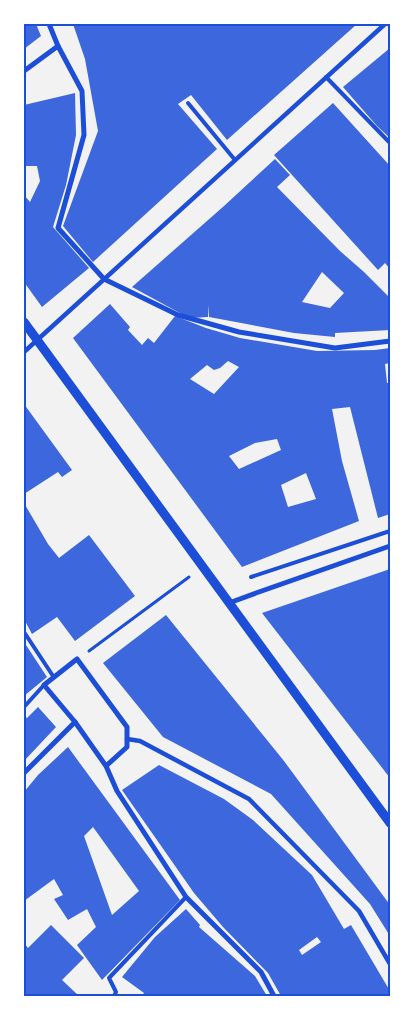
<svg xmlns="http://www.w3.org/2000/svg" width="414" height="1020" font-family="'DejaVu Sans',sans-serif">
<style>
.building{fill:#3d67dc;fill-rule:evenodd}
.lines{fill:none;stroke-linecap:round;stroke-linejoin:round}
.path{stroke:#1d4ed8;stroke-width:3}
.service{stroke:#1d4ed8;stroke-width:4}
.pedestrian{stroke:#1d4ed8;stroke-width:4.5}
.minor{stroke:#1d4ed8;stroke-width:5}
.tertiary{stroke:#1d4ed8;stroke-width:9}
.neatline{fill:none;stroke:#1d4ed8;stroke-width:2}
</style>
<rect width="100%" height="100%" fill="#f2f2f2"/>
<g class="building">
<path d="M24,24H36L41,36L24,49Z"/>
<path d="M73,24H357L227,140L191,95L178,104L217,149L93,262L63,226L98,131L85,59Z"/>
<path d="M390,48V138L377,126L343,87Z"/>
<path d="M75,93L76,135L66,185L53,227L89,268L42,307L24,282V195L30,202L40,181L37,166H24V105Z"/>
<path d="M333,103L390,166V269L385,263L378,270L274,155Z"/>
<path d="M275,159L290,175L277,187L340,251L364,272L390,298V330L335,333V337L294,333L209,317V305L208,317L189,318L132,287L224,206ZM322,272L344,293L330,308L302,302Z"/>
<path d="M110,304L130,327L128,330L142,345L148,338L154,343L175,316L206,328L240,338L317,351L375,350L390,348V363L385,364L387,383H390V514L378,518L350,407L332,409L342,461L359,521L242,567L73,338ZM228,361L239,367L214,394L190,379L207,365L214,370L220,368ZM277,439L281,450L239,469L229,456L255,443ZM306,473L316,499L288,507L281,485Z"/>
<path d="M24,404L72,470L62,477L58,472L24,494Z"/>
<path d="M24,503L48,544L59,558L89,535L135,596L75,641L57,617L32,634L24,619Z"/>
<path d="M390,569V778L262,613Z"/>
<path d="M166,615L284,761L390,905V936L370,904L271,794L163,737L103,663Z"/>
<path d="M24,642L47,677L24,696Z"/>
<path d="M38,707L56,727L24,761V716L27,718Z"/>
<path d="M68,747L180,900L102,980L77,945L96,927L87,909L68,920L54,899L63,895L54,879L24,901V792L38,775ZM93,827L139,891L112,915L84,836Z"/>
<path d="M159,765L224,799L253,820L312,875L344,929L351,925L390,991V996H281L268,973L223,927L194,893L122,790ZM317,937L321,942L302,955L299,950Z"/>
<path d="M186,909L200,925L199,927L255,976L267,996H142L144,993L122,977L155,937Z"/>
<path d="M51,925L84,958L62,980L79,996H24V943L28,948Z"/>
</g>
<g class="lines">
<path class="path" d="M89,651L189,577"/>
<g class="service">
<path d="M326,77L390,143"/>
<path d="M188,103L235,160"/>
<path d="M251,577L390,531"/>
<path d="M24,632L53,676"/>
<path d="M24,707L44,685"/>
<path d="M114,996L116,992L109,978L186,897"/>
</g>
<g class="pedestrian">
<path d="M24,352L385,24"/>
<path d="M127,739L140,741L249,799L359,911L390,964"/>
</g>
<g class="minor">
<path d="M49,24L58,46L82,91L84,135L58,228L104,279L178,315L239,332L335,348L390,341"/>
<path d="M24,71L58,46"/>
<path d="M229,603L256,593L390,546"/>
<path d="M106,766L127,747V727L77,659L44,685L75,722L106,766L117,791L186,897L261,972L274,996"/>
<path d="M24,773L75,722"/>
</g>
<path class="tertiary" d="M24,322L390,823"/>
</g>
<rect width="414" height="1020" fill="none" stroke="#ffffff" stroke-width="50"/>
<rect x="25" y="25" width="364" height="970" class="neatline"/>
</svg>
